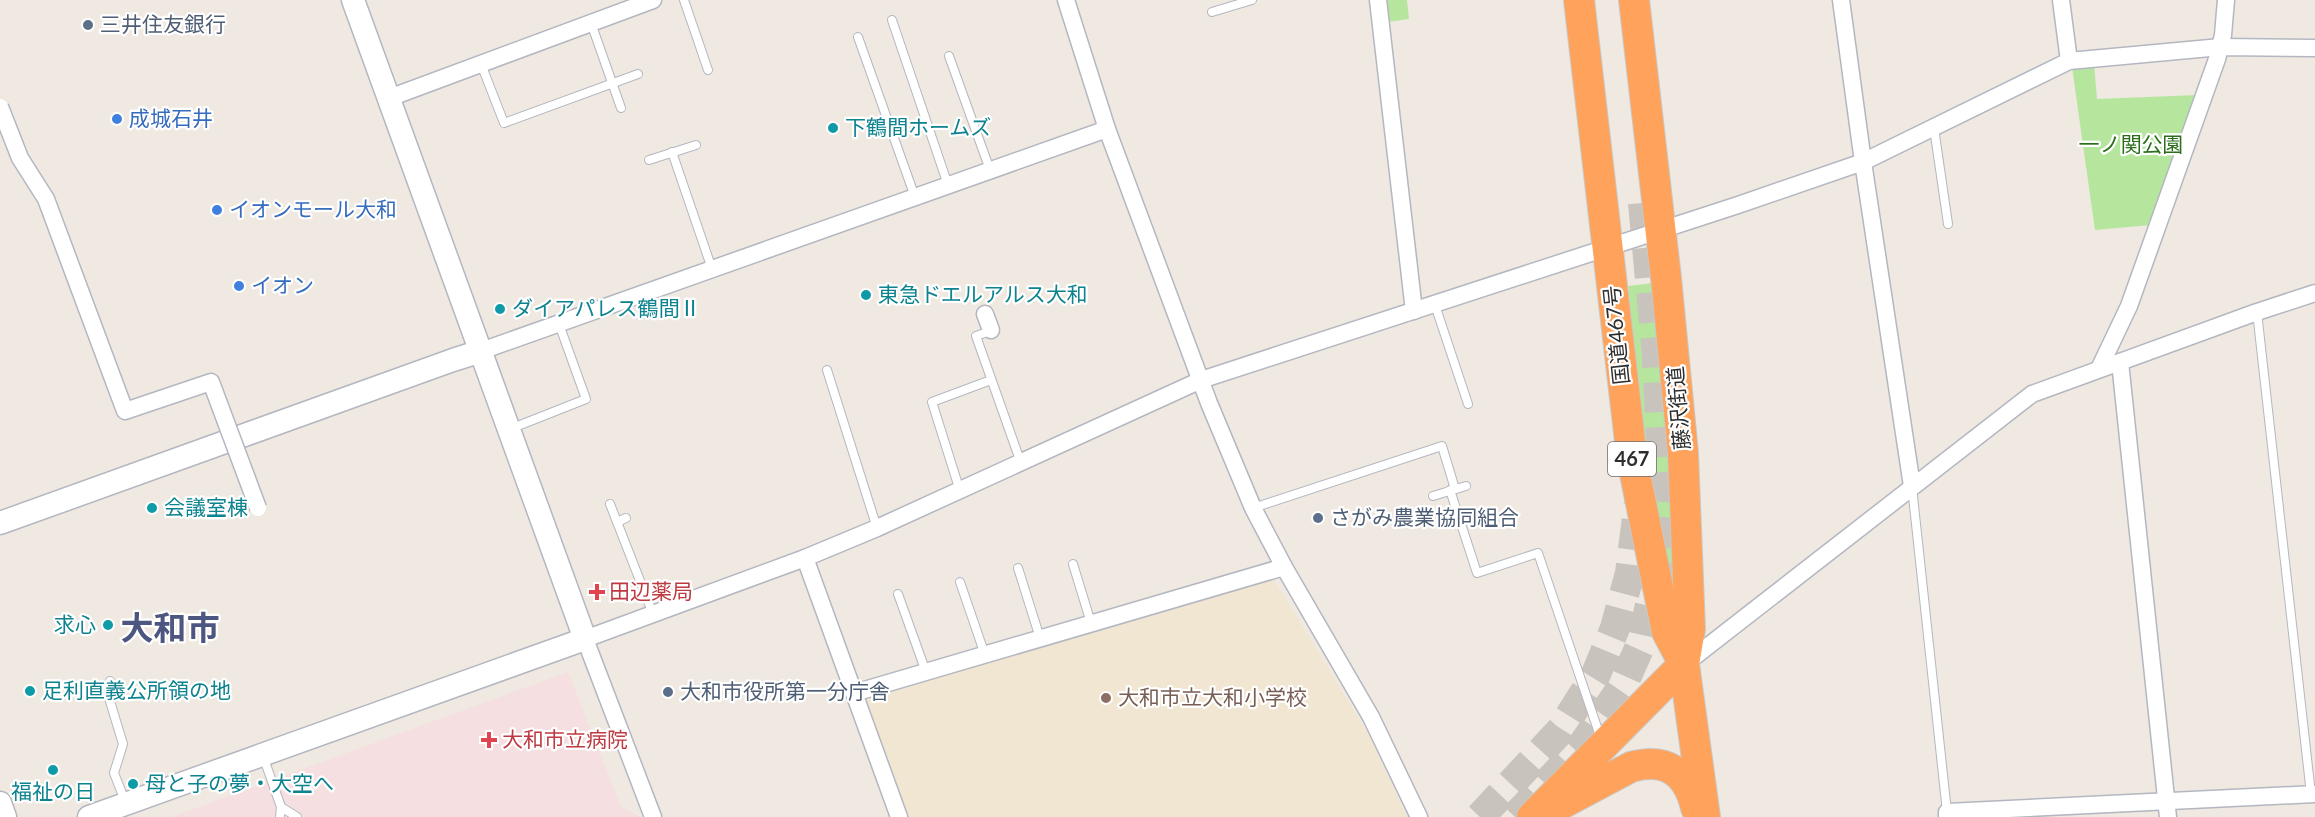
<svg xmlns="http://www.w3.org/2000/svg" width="2315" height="817" font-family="Lato,'Noto Sans JP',sans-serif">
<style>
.education{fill:#f0e6d1}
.medical{fill:#f5dfe0}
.green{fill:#b6e59e}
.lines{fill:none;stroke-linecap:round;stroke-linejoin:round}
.highway-tunnel{stroke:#c8c4bd;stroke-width:30;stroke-dasharray:30 15;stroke-linecap:butt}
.lane-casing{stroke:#b4b7c1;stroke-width:10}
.street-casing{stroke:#b4b7c1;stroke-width:19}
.secondary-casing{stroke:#b4b7c1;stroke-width:25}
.highway-casing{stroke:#c9c9c9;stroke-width:32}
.lane{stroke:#fff;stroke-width:8}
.street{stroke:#fff;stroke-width:16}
.secondary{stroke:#fff;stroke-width:22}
.highway{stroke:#ffa35c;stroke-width:30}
.street-bridge-casing{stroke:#b4b7c1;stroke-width:19;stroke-linecap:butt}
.street-bridge{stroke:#fff;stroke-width:16}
.service-dot{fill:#5c6f8a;stroke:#fff;stroke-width:2}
.shop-dot{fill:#3f7fe0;stroke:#fff;stroke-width:2}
.culture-dot{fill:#0f9aa8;stroke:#fff;stroke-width:2}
.health-dot{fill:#e0444e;stroke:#fff;stroke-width:2}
.education-dot{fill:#8d6e63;stroke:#fff;stroke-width:2}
.labels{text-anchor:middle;stroke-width:4.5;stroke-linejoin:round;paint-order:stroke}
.shield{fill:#fff;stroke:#6d6d6d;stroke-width:1.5}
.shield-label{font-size:20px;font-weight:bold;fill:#2e2e2e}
.service-label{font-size:21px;fill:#4e5e75;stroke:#fff;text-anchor:start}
.shop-label{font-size:21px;fill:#366cbe;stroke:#fff;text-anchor:start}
.culture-label{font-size:21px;fill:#0d838f;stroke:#fff;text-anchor:start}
.park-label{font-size:21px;fill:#2c6e1b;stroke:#fff}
.street-label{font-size:21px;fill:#2e2e2e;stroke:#fff}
.health-label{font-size:21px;fill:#be3a42;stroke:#fff;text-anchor:start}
.education-label{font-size:21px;fill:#785e54;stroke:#fff;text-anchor:start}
.town-label{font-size:33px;font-weight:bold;fill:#4d5680;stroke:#fff}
</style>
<rect width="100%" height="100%" fill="#efe9e1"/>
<path class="education" d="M1272,577L1367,732L1407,817H906L863,702L866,695Z"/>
<path class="medical" d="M568,672L621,807L640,817H172Z"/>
<g class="green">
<path d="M1385,0H1407L1409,19L1387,22Z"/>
<path d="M2094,64L2097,99L2198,95L2151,225L2095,230L2072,67Z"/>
<path d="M1662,282L1681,628L1645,471L1636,363L1628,286Z"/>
</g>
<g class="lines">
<g class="highway-tunnel">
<path d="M1480,817L1561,730L1596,674L1615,628L1630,573L1639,502"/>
<path d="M1515,817L1581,747L1621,689L1642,642L1655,582L1664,496L1657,356L1643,203"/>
</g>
<g class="lane-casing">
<g id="lane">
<path d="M684,0L708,70"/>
<path d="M1212,12L1252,0"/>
<path d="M892,20L948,185"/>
<path d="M591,23L621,108"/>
<path d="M858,37L915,197"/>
<path d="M949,56L990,170"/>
<path d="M481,64L504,123L638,74"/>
<path d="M1934,128L1948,224"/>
<path d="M672,152L712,269"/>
<path d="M649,160L696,145"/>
<path d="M1435,305L1468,404"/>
<path d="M2257,312L2311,794"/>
<path d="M993,330L976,336L1021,463"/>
<path d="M827,370L877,528"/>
<path d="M510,429L586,399L559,324"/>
<path d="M1912,487L1947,812"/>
<path d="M1450,490L1477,573L1538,553L1601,739"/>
<path d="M960,491L932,402L991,380"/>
<path d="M1433,496L1466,486"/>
<path d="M610,504L653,614"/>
<path d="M1253,508L1442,446L1455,489"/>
<path d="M617,522L626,518"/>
<path d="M1073,564L1091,623"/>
<path d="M1018,568L1040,638"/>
<path d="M960,582L985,655"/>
<path d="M898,594L926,672"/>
<path d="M110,681L109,698L123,744L114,773L125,801"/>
<path d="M263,756L281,807L280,817"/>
<path d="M281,807L297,817"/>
</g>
</g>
<g class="street-casing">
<g id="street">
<path d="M1066,0L1107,129L1209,403L1253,508L1284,567L1371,717L1419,817"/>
<path d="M1378,0L1414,311"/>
<path d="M1841,0L1863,162L1912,486"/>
<path d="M2061,0L2069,61"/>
<path d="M389,98L653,0"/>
<path d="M985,314L991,330"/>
<path d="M481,351L1107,129"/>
<path d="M2120,362L2168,817"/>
<path d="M2099,369L2129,306L2217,59L2223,35L2226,0"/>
<path d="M805,558L899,817"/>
<path d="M1685,664L2032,394L2257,312L2315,293"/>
<path d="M854,693L1284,567"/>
<path d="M653,817L585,639L805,558L877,528L1201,380L1738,205L1863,162L2069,61L2221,47L2315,48"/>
<path d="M1947,817V812L2315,794"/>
</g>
</g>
<g class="secondary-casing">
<g id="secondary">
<path d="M0,523L453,360L481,351"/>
<path d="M0,803L5,817"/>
<path d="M89,817L585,639L353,0"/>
</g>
</g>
<g class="highway-casing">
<g id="highway">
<path d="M1579,0L1632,459L1667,632L1684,664"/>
<path d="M1634,0L1666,278L1683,453L1690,629L1684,664L1705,817"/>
<path d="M1554,808L1631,767C1667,757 1688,773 1696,808"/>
<path d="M1532,817L1684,664"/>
</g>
</g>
<use href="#lane" class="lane"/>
<use href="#street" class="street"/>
<use href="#secondary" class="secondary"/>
<use href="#highway" class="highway"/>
<g class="street-bridge-casing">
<path id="street-bridge" d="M0,107L20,158L46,199L125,411L211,382L258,508"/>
</g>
<use href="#street-bridge" class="street-bridge"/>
</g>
<g class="service-dot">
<circle cx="88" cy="25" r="6"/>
<circle cx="1318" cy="518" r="6"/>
<circle cx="668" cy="692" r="6"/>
</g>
<g class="shop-dot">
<circle cx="117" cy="119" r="6"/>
<circle cx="217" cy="210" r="6"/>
<circle cx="239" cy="286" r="6"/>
</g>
<g class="culture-dot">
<circle cx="833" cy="128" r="6"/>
<circle cx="866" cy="295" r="6"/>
<circle cx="500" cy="309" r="6"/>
<circle cx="152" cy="508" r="6"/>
<circle cx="108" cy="625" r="6"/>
<circle cx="30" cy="691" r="6"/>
<circle cx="53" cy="770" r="6"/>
<circle cx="133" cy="784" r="6"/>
</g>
<g class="health-dot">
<path d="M594 583h6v6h6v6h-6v6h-6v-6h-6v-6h6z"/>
<path d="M486 731h6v6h6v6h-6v6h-6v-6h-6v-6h6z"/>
</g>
<circle class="education-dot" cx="1106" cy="698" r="6"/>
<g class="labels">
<rect class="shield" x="1608" y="442" width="48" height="34" rx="4.5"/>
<g class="shield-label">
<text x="1632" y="466">467</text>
</g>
<g class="service-label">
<text x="100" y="32">三井住友銀行</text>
<text x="1330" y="525">さがみ農業協同組合</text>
<text x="680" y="699">大和市役所第一分庁舎</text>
</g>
<g class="shop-label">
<text x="129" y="126">成城石井</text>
<text x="229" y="217">イオンモール大和</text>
<text x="251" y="293">イオン</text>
</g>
<g class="culture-label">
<text x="845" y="135">下鶴間ホームズ</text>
<text x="878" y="302">東急ドエルアルス大和</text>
<text x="512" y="316">ダイアパレス鶴間Ⅱ</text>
<text x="164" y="515">会議室棟</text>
<text x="96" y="632" text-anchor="end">求心</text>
<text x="42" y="698">足利直義公所領の地</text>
<text x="145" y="791">母と子の夢・大空へ</text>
<text x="53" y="799" text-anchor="middle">福祉の日</text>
</g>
<g class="park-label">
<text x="2131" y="152">一ノ関公園</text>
</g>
<g class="street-label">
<text transform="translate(1617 335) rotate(-96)" y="7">国道467号</text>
<text transform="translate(1679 408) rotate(-95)" y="7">藤沢街道</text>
</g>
<g class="health-label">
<text x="609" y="599">田辺薬局</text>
<text x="502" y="747">大和市立病院</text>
</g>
<g class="education-label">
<text x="1118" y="705">大和市立大和小学校</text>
</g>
<g class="town-label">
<text x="170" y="640">大和市</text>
</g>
</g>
</svg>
